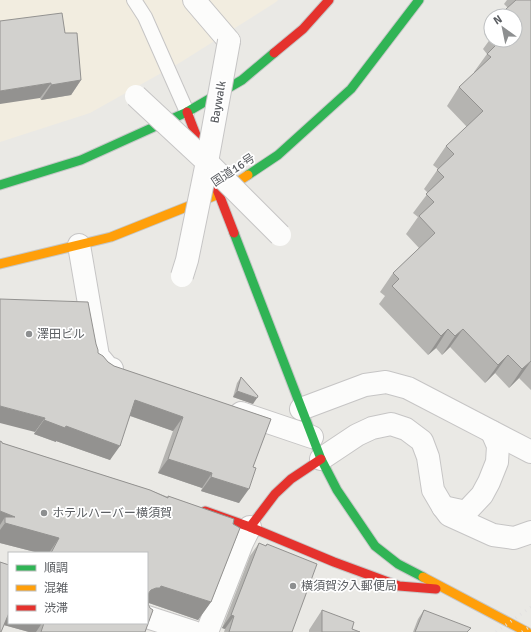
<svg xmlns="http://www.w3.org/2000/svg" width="531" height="632" font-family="Signika,'Noto Sans JP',sans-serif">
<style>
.commercial{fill:#f2ede0}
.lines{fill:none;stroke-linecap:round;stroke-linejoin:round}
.lane-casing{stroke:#c6c5c5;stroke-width:16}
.street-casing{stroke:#c6c5c5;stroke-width:24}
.fast-casing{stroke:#c6c7c7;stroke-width:11}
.slow-casing{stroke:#c6c7c7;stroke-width:11}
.jam-casing{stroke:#c6c7c7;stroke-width:11}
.lane{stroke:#fcfcfb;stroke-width:14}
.street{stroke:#fcfcfb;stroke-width:22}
.fast{stroke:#30b455;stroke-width:9}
.slow{stroke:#ff9f0a;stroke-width:9}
.jam{stroke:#e5322d;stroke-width:9}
.rail{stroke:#e2e1e1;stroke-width:3;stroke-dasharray:1 5;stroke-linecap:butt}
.street-bridge-casing{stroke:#c6c5c5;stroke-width:24;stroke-linecap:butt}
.street-bridge{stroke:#fcfcfb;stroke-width:22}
.wall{fill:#b5b4b1}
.shaded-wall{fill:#939290}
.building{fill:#d2d1ce;stroke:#939290}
.poi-dot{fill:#8d8f90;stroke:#fff;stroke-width:1.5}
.labels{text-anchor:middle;stroke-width:3.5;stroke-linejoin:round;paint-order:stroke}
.street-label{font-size:12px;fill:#5b5e62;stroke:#fff}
.poi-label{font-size:12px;fill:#5b5e62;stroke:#fff;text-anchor:start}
</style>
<rect width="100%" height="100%" fill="#eae9e5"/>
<path class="commercial" d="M0,0H278L276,2L181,62L90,113L0,142Z"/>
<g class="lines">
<g class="lane-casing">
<path id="lane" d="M134,0L145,17L187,112"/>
</g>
<g class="street-casing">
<g id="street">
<path d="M194,0L229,41"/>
<path d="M79,245L98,356L108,368L112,369"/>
<path d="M301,409L365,385L386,382L408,388L531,452"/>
<path d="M241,413L312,437"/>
<path d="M321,459L357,435L372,428L391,424L406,429L422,441L428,457L433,490L443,507L449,515L493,535L514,538L531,532"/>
<path d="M443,507L466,512L482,495L489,482L497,462L498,446L492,432"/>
<path d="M147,617L193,632"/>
<path d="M207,632L242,543L250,527"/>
</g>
</g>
<g class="fast-casing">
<g id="fast">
<path d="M248,175L278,155L351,89L419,0"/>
<path d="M0,185L81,160L187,112L242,80L274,53"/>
<path d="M234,233L321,459L337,490L375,546L398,564L423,577"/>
</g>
</g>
<g class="slow-casing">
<g id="slow">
<path d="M0,264L111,237L219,194L248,175"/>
<path d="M423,577L527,632"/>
</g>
</g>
<g class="jam-casing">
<g id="jam">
<path d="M274,53L303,29L329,0"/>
<path d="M187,112L234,233"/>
<path d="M205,511L250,527L334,562L399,586L436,589"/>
<path d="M250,527L275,494L291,479L321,459"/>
</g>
</g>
<use href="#lane" class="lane"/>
<use href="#street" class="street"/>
<use href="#fast" class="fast"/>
<use href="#slow" class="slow"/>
<use href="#jam" class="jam"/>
<g class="rail">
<path d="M496,632L531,607"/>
<path d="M522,632L531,626"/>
</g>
<g class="street-bridge-casing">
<g id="street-bridge">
<path d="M136,96L207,162L280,235"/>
<path d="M182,276L187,260L207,162L229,41"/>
</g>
</g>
<use href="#street-bridge" class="street-bridge"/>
</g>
<g class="wall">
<path d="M507,0H531V390L519,378L509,388L495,373L485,383L450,347L442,355L436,348L428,355L379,304L385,296L380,292L393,273L419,248L406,234L418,217L413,213L428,193L424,189L438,169L433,165L446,146L467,127L447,106L459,87L475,73L474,72L487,54L483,49L491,38V40H515V16H501L508,8L504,4Z"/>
<path d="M65,33L81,80L71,95L41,100L40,98Z"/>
<path d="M96,344L98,353L108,362L114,366L271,419L239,503L201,491L202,488L158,473L173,431L130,416L110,460L56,441V442L34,434L35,432Z"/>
<path d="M241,377L253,404L233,397L237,383Z"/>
<path d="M0,441L2,442V443L150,490L168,497V496L234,519L233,524L240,528L211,602L198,620L149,603L148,605L150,608L153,610L145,632H29L4,625L1,632H0V562L9,565V623H147V553H39L0,543Z"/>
<path d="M259,543L265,546L267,544L292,632H224L225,629L222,628L250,556Z"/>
<path d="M322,610L352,629L360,632H309V630Z"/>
<path d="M424,610L468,632H413L418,619Z"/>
</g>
<g class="shaded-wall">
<path d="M81,80L71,95L41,100L51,85Z"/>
<path d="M51,83L40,98L0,104V91Z"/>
<path d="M448,329L436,348L428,355L441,336Z"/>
<path d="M463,329L450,347L442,355L455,336Z"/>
<path d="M508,355L495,373L485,383L498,365Z"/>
<path d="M531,361L519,378L509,388L522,369Z"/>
<path d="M237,391L257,398L253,404L233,397Z"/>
<path d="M135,400L183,417L173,431L125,414Z"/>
<path d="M0,406L45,418L35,432L0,423Z"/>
<path d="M44,420L66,426L120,446L110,460L56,441V442L34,434Z"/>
<path d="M168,459L212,473L202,488L158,473Z"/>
<path d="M211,477L249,489L239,503L201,491Z"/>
<path d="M0,511L15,517L59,538L49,553H39L0,543V530L5,523V517L0,525Z"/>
<path d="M161,586L211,602L198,620L149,603L148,605H147V596L151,590Z"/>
<path d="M9,610V623H42L36,632H29L0,624Z"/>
<path d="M231,615L234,616L225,629L222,628Z"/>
</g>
<g class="building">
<path d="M516,0H531V361L522,369L508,355L498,365L463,329L455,336L448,329L441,336L392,286L399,279L393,273L435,233L419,216L434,202L426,194L444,177L437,170L454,154L446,146L483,111L459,87L491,57L487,54L501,40H515V16H511L512,15L506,9Z"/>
<path d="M62,13L65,33H77L81,80L51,85V83L0,91V21Z"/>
<path d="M0,299L88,302L96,344L98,350V353L103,356L108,362L114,366L271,419L253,467L256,468L249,489L211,477L212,473L168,459L183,417L135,400L120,446L66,426L65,428L44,420L45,418L0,406Z"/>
<path d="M241,377L258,396L257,398L237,391Z"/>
<path d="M0,441L2,442V443L150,490L168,498V496L234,519L233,524L240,528L211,602L161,586L160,588H156L151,590L147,595V600V553H51L59,538L5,523V517H15L0,511Z"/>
<path d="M259,543L266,546L267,544L317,564L292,632H229L234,616L231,615Z"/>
<path d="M0,562L9,565V613L1,632H0Z"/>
<path d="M147,602L150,608L153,610L145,632H41L44,623H147Z"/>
<path d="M322,610L354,622L352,629L360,632H322Z"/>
<path d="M424,610L471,628L467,632H415Z"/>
</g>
<g class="poi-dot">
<circle cx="29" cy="334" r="4"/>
<circle cx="44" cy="513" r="4"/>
<circle cx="293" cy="586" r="4"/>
</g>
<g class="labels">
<g class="street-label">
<text transform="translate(218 102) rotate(-80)" y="4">Baywalk</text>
<text transform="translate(233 170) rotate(-33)" y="4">国道16号</text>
</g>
<g class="poi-label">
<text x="37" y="338">澤田ビル</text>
<text x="52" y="517">ホテルハーバー横須賀</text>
<text x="301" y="590">横須賀汐入郵便局</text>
</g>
</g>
<rect x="8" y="552" width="140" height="72" fill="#ffffff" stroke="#bdbfc0"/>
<rect x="16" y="565" width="20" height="6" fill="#30b455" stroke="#bdbfc0"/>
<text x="44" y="572" font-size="12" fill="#5b5e62">順調</text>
<rect x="16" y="585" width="20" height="6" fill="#ff9f0a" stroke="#bdbfc0"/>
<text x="44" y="592" font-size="12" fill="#5b5e62">混雑</text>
<rect x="16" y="605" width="20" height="6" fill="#e5322d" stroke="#bdbfc0"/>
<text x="44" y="612" font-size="12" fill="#5b5e62">渋滞</text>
<g transform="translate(503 28) rotate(327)"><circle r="19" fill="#ffffff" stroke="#bdbfc0"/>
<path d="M0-3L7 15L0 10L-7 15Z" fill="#8d8f90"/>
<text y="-6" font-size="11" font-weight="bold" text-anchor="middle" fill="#5b5e62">N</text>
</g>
</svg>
